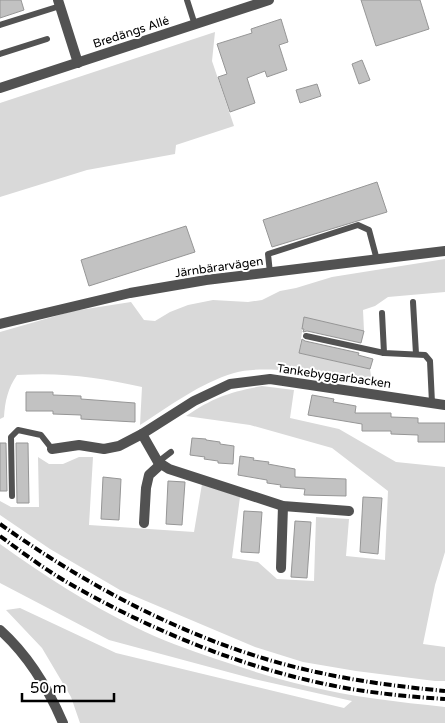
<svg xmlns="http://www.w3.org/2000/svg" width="445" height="723" font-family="'Varela Round',sans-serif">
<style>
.green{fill:#d9d9d9}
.building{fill:#c2c2c2;stroke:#969696}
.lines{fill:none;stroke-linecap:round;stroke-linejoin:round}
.service{stroke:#525252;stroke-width:6}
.minor{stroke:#525252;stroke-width:10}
.tertiary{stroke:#525252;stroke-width:10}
.rail{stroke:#000;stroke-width:4;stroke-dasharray:8 2.5 1 2.5;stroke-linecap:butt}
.labels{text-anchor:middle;stroke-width:4;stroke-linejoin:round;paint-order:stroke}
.street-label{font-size:12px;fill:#000;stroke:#fff}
</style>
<rect width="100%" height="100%" fill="#fff"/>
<g class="green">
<path d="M215,32L212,61L234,126L176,145L175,154L87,170L0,197V103Z"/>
<path d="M445,259V292L388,297L375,306L363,310L364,331L304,318L299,353L370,369L372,382C335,377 268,363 234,373C200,383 170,406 140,425L142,387C98,377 62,372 17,375C8,388 5,401 4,417L0,419V332L73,311L131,302L144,320L155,321L170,312L188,305L213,300L248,302L262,300L280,291L296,288L332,277Z"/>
<path d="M262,386L294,390L290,418L339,429L396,462L445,467V552L435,585L423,644L445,647V681H435L356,671L303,662L255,647L120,590L50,549L0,515V501L11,507H39L38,457L49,464H63L79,457H93L89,525L194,532L202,484L240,497L232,558L258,562L277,579L314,581L316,517L349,519L346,556L385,560L388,491L332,448L250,425L186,416C214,397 230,392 262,386Z"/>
<path d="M0,544C43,575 88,604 135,627C161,640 189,650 216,659C246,669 276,679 307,686C352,697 399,702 445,707V723H80L71,697L42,648L6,610L20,608L116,653L344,708L352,701L254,679L109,640L0,583Z"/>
</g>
<g class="building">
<path d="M0,0H21L24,10L0,18Z"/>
<path d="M361,0H420L429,29L376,46Z"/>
<path d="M281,19L288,42L279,45L287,70L267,77L265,71L247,78L255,103L230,112L218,77L227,74L217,44L252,33L251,29Z"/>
<path d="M362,60L370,80L359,84L352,64Z"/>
<path d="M317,84L321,96L300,103L296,90Z"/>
<path d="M377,182L387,212L272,247L263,220Z"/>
<path d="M186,226L195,252L89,286L81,260Z"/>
<path d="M304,317L364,331L361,343L307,331L303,332L304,329H302Z"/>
<path d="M302,339L305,341L359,353L358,355L373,359L370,369L299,353Z"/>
<path d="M26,392H53V395L81,396V399L135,403V422L81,419V415L53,414V411H26Z"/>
<path d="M312,395L334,399L333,402L356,406L355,413H391V417L418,418V423H445V442H418V435L391,434V431H362V424L308,415Z"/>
<path d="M192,438L206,439V440L220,442V444L234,446L233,464L218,463V461L204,459L205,457L190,455Z"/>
<path d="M0,443H6L7,491H0Z"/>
<path d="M16,443H28L29,503H17Z"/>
<path d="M240,456L254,458L253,460L269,462L268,464L295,469V477L346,479V496L304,495L305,489L280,487L281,485L267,483V480L238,475Z"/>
<path d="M103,477L121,479L119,520L101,519Z"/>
<path d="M168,481L185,482L182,525L166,524Z"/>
<path d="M363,497L382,498L378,554L360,552Z"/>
<path d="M244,511L262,512L259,553L241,552Z"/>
<path d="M295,521L311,522L307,578L291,577Z"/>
</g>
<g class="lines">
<g class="service">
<path d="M187,0L195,25"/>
<path d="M0,25L60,6"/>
<path d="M0,54L47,39"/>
<path d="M270,273L268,254L358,225L369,230L377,260"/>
<path d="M413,302L416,354"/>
<path d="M382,313L384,353"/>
<path d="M306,336L384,353L425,355L430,361L432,403"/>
<path d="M158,462L171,452"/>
<path d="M12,496L11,437L18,430L41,435L52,449"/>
</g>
<g class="minor">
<path d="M58,0L78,63"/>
<path d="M0,324L130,293L206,280L445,251"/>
<path d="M142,434L158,462L169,469L283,506L349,511"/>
<path d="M52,449L79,445L104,449L119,446L142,434L194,401L230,384L270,379L445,405"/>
<path d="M144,523L146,488L149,475L161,464"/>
<path d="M281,568L283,506"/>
</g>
<g class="tertiary">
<path d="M0,88L269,0"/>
<path d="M0,630C29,656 48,688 63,723"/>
</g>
<g class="rail">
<path d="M0,524C96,592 205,649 321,673C362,682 403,687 445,691"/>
<path d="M0,536C23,553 47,571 72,585C158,634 253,672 351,689C382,694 414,697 445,699"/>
</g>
</g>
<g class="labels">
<g class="street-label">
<text transform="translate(131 32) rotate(-18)" y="4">Bredängs Allé</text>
<text transform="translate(219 267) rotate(-8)" y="4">Järnbärarvägen</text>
<text transform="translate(334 376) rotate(8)" y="4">Tankebyggarbacken</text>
</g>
</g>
<path d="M22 693v8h92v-8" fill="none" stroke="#000000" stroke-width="2.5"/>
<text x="30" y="693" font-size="15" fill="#000000" stroke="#ffffff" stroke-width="4" paint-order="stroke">50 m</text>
</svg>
